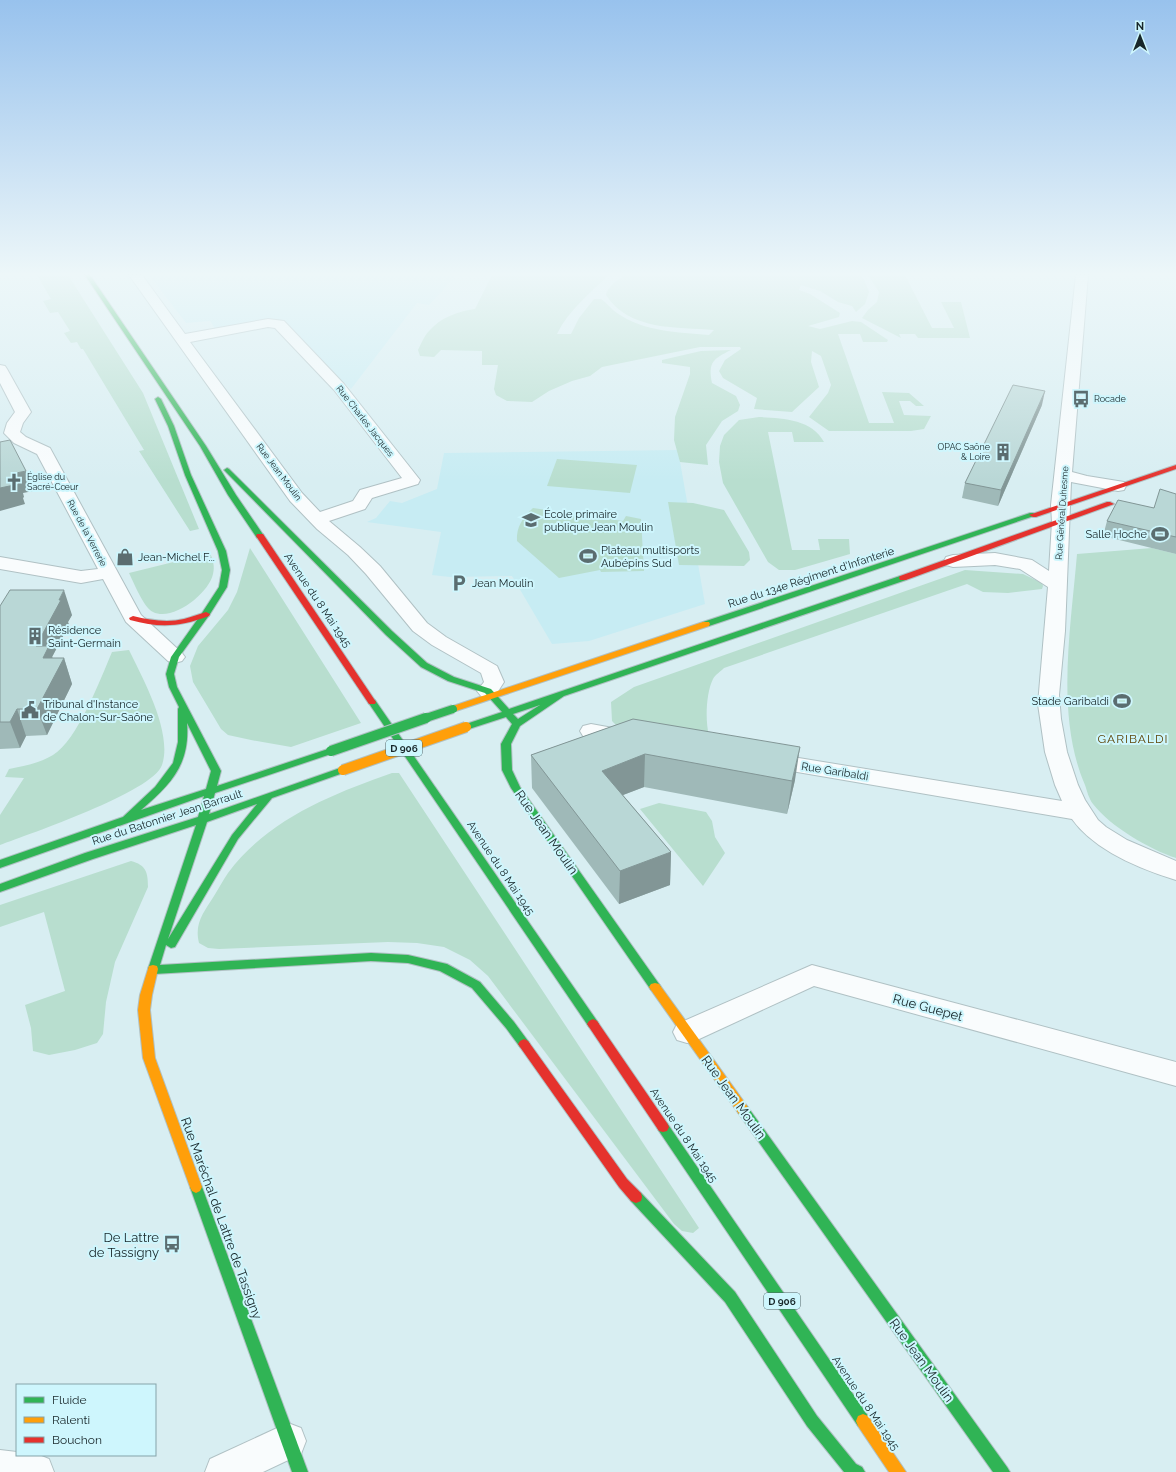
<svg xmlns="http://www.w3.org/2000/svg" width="1176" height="1472" font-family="Raleway,sans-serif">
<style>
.built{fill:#c7ecf3}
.green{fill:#b8decf}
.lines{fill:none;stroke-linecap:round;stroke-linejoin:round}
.street-casing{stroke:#b0c1c4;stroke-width:2}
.fast-casing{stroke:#b0c1c4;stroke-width:2}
.slow-casing{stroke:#b0c1c4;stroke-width:2}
.jam-casing{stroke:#b0c1c4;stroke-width:2}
.street{fill:#f9fcfd;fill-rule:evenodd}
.fast{fill:#30b455;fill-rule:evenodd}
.slow{fill:#ff9f0a;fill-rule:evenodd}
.jam{fill:#e5322d;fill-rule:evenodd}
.fast-bridge-far1-casing{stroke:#b0c1c4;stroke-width:10;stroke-linecap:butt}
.fast-bridge-casing{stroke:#b0c1c4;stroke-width:12;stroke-linecap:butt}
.slow-bridge-casing{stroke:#b0c1c4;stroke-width:12;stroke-linecap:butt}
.fast-bridge-far1{stroke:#30b455;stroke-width:8}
.fast-bridge{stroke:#30b455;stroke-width:10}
.slow-bridge{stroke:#ff9f0a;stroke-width:10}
.wall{fill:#9fb9b8}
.shaded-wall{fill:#829696}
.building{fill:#b9d7d6;stroke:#829696}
.labels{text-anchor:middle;stroke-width:4;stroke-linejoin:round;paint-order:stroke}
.far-poi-label{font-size:9px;fill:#18272a;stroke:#cef6fd;text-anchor:start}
.far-street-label{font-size:9px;fill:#18272a;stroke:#cef6fd}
.shield{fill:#cef6fd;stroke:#4f6569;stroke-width:1}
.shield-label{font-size:10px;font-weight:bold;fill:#18272a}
.poi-label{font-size:11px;fill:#18272a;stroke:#cef6fd;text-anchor:start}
.street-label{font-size:11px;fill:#18272a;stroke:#cef6fd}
.neighbourhood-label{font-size:12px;letter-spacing:1px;fill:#5f4508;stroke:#cef6fd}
.near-street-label{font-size:13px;fill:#18272a;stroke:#cef6fd}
.near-poi-label{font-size:13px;fill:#18272a;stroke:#cef6fd;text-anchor:end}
</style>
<rect width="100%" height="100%" fill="#d8eef2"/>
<g class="built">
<path d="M149,275H457L429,305L417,303L351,389L308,350L288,328L284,321L272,320L216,330L210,321L186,323Z"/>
<path d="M678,450L705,604L589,641L552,644L512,576L450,577L432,575L441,532L367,522L376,518L390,501L402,503L437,489L444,453Z"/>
</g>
<g class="green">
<path d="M37,275H68L143,393L199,529L190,531L139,451L144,450L83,349H81L77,342L71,343L64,333L70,331L58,312L50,313L43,301L51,299Z"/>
<path d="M492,275H609C590,293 568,311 557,334H571L579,318L594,299H601C607,303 611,309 617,313C644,332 677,332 709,335L714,330C677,327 629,331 606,295C607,287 618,279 626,275H860L864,279L869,292L865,304L856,312L852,306L838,302L820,291L801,285L799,290L810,294L840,313L839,317L808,326L820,329L852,321L861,322L888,340L887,342H863L860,334H838L869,423H894L882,392L909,393L924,406H916L910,401H899L904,415L931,416L924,429L911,431H829L809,417L828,393L831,385L821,356L812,351L811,362L819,387L792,412L754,409L757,398L723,378L719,371L725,360L741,349L740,347H700L602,367L590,376L572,381L549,391L532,402L507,401L496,395L494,389L498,365H482V351L441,350L434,357L420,356L418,350C421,344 424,336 429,331C440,318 458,311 475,309Z"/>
<path d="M868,275H905L932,328H954L941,302H961L970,338H918L915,334H899L901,338L862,318L868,310L877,302L879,292Z"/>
<path d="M731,350C713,359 708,362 712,383L736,396L740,405L738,411L722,421L706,445L708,465L680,462L674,440L675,417L690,374V367L662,363V360L701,351Z"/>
<path d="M759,417C782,418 812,419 824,442H794L792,432H768L792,550H820L818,539H849L850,554L795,570H779L768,562L723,483L719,462L720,446L724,435L739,420Z"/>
<path d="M557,459L637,465L630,493L547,486Z"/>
<path d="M668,502L693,503L724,510L749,552L750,560L744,566L679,565Z"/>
<path d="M533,508L623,521L626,516L641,519L644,571L601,572L600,570L559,578L517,541C516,527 523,517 533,508Z"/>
<path d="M250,548L361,723L291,747L251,740L228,735L221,729L193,682L190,666L198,646L228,610L237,592Z"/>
<path d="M1152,548L1176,554V858C1149,849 1111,827 1093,804C1089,799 1087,791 1085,785C1055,716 1071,627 1077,554Z"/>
<path d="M210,553C213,560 215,566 213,574C209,593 173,622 153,612C144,608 134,583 129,573Z"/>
<path d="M965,570L1023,574L1042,583L1043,586L1042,589L1008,593L983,592L967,584L724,668C721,671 715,675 713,679C706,693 705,721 709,735L617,726L612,721L611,702L634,687Z"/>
<path d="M129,650C143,679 173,733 162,765C153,792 29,834 0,845V815L24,778L5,777L9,769C24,766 40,763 53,755C77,741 101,678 112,652Z"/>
<path d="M392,773H399L699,1228L693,1233L682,1231L674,1224L488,976L470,960L444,947L417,943L388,942L219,949L208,948L199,943C194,923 204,912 214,896C219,888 223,880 228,873C267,820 332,794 392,773Z"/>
<path d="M659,803L706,812L712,821L715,837L725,853L703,886L640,809Z"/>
<path d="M131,861C146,865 148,872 148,887L115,962L106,1002L103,1034L97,1043L75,1050L49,1055L33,1051L31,1028L25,1005L65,991L44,912L0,927V905Z"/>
</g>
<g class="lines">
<g class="street-casing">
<g id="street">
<path d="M129,275H142L185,334L268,319L284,321L344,384L420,480L418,484L372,498L365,509L329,521L360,547L380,566L427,623L446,637L497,666L504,682L495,696L488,698L481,696L477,691L484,682L481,673L432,645L413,631L366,574L348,555L317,529L290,501ZM268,327L275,328L334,390L402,478L360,490L353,501L320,512L302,493L190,342Z"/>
<path d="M1076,275H1088L1072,472L1087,476L1124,482L1126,486L1124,490L1118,491L1071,482L1065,631L1059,695L1061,719L1067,752L1078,785L1085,800L1098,820L1106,827L1127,840L1176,861V880C1140,869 1094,850 1072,819L768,767L760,765L757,760L760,755L768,753L1062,801L1055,785L1045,752L1038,704L1048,587L1020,569L995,565L953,567L946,565L944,561L946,557L953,555L995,553L1032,560L1049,571L1052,522L1051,505Z"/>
<path d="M0,365L5,366L7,369L31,412L23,423L20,432L26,437L50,448L141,615L182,653L185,657L182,661L175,663L168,661L126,622L103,579L81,583L0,569V557L81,571L98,569L37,454L14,443L4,433L7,423L15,412L0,383Z"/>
<path d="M591,724L635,732L638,737L635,742L627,744L583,736L580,731L583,726Z"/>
<path d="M812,965L1176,1062V1086L814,986L697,1040L687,1043L677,1040L673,1032L677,1024Z"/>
<path d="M288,1423L301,1428L306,1441L301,1454L263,1472H205L210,1459Z"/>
<path d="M0,1450L17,1452V1455H39L49,1459L54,1472H0Z"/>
</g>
</g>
<g class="fast-casing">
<g id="fast">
<path d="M85,275H90L206,446L236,495L264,536L263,538H257L228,495L200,446Z"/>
<path d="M158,397L161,399L174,426L191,475L226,551L230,570L227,587L210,614L179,657L174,674L177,687L221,771L217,786L328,749H334L336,751L334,753L215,793L209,814L340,768H346L348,770L346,772L272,798L238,839L175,947L171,948L166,945L160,965L371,953L408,955L447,964L480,982L514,1022L528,1041L530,1044L528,1047L524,1049L520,1047L506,1028L472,988L440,971L408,963L371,961L154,974L150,973L148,969L196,825L93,859L0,892V884L85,853L198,817L204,796L0,868V860L123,817L155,787L173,763L178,742V709L179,707L169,687L166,674L171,657L202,613L219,587L222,570L218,551L185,475L168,426L155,399ZM187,723L211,771L206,789L141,810C171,784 190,765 187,723ZM257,804L232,835L168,939L207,822Z"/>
<path d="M227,468L229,469L392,631L427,663L454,677L491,689L509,709L900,576H906L907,578L906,580L564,696L520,726L511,744L512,770L520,787L659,984L661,987L659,990L655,991L651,990L511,788L502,770L501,744L512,724L506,717L469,729H463L462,727L463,725L502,712L485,693L448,681L421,667L386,635L225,471L224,470ZM540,705L518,719L513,714Z"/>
<path d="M1030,513H1033L1037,515L709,626H703L702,624L703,622Z"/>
<path d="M372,699L375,700L597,1021L599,1024L597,1027L593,1029L589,1027L368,702Z"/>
<path d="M743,1105L747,1106L1007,1467L1010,1472H993L739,1114L737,1110L739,1106Z"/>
<path d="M663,1122L667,1123L868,1416L870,1421L868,1426L863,1428L858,1426L659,1131L657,1127L659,1123Z"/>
<path d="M196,1181L200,1183L202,1187L308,1472H292L190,1187L192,1183Z"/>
<path d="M636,1191L641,1193L735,1292L817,1416L856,1464L862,1467L865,1472H844L807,1426L725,1302L631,1201L630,1197L631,1193Z"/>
</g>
</g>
<g class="slow-casing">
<g id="slow">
<path d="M703,622H709L710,624L709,626L456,711H450L449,709L450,707Z"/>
<path d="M153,965L157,966L158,969L152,995L150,1010L155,1058L202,1187L200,1191L196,1193L192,1191L190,1187L143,1058L138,1010L140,995L148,969L149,966Z"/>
<path d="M655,983L659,984L747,1106L749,1110L747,1114L743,1115L739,1114L651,990L649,987L651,984Z"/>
<path d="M863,1414L868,1416L906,1472H889L858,1426L856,1421L858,1416Z"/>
</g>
</g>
<g class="jam-casing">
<g id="jam">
<path d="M1176,465V469L1036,517H1033L1029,515Z"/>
<path d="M1107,502H1110L1114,504L906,580H900L899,578L900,576Z"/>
<path d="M257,534H263L376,702L375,704H369L256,536Z"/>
<path d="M206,612L210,614L209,616C179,627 160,628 130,620L129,618L133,616C150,620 167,623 184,619C192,617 199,614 206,612Z"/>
<path d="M593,1019L597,1021L667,1123L669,1127L667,1131L663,1132L659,1131L589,1027L587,1024L589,1021Z"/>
<path d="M524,1039L528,1041L627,1179L641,1193L642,1197L641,1201L636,1203L631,1201L619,1187L520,1047L518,1044L520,1041Z"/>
</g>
</g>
<use href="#street" class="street"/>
<use href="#fast" class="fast"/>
<use href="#slow" class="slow"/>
<use href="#jam" class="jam"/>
<g class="fast-bridge-far1-casing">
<path id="fast-bridge-far1" d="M423,719L453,709"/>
</g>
<g class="fast-bridge-casing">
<path id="fast-bridge" d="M331,751L426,718"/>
</g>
<g class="slow-bridge-casing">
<path id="slow-bridge" d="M343,770L466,727"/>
</g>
<use href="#fast-bridge-far1" class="fast-bridge-far1"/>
<use href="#fast-bridge" class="fast-bridge"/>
<use href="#slow-bridge" class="slow-bridge"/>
</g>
<g class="wall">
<path d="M1042,405L998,506L962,498L965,483Z"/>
<path d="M1176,494V554L1103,536L1107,521L1154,508Z"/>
<path d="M0,606L72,615L68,622L69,625L52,657L53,658H64L72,684L47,735L26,736L20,748L0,749Z"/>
<path d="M633,719L795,780L787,814L644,787L623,795L671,852L670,885L619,904L532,788L531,755Z"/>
</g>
<g class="shaded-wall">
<path d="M1045,391L1042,405L998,506L1001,490Z"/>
<path d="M26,471L33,491L23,493L24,497L23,498L25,504L0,511V488L16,473Z"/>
<path d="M64,590L72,615L68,622L69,625L52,657L57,671L64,658L72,684L47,735L37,709L36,646Z"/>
<path d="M17,709L26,736L20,748L10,722Z"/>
<path d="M800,747L795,780L787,814L792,781Z"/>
<path d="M645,754L644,787L602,803V771Z"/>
<path d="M671,852L670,885L619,904L620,871Z"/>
</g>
<g class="building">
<path d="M1013,385L1045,391L1001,490L965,483Z"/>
<path d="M10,440L26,471L16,473L18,477L16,478L19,484L0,488V442Z"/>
<path d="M1160,489L1176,494V537L1107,521L1118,500L1154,508Z"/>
<path d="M10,590H64L59,600H61L36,646H49L43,658H64L37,709H17L10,722H0V606Z"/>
<path d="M633,719L800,747L792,781L645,754L602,771L671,852L620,871L531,755Z"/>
</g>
<linearGradient id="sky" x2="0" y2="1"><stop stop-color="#98c2ed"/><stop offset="0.57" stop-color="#edf7f9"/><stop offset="1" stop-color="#edf7f9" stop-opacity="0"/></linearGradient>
<rect width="1176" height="481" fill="url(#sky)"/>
<defs>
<g id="bus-bare" transform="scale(1.38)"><path d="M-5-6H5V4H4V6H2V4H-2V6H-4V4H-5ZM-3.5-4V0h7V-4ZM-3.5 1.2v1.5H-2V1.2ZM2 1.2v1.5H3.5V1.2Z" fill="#5b6d70" stroke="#cef6fd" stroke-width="2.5" paint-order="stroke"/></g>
<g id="building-bare" transform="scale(1.38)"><path d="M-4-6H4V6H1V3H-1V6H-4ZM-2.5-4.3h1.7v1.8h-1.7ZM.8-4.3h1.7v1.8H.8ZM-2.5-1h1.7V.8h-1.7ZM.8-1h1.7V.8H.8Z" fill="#5b6d70" stroke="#cef6fd" stroke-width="2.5" paint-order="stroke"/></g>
<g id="church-bare" transform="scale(1.38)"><path d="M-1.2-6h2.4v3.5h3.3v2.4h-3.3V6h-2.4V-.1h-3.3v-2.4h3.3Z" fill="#5b6d70" stroke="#cef6fd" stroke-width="2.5" paint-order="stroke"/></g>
<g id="school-bare" transform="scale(1.38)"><path d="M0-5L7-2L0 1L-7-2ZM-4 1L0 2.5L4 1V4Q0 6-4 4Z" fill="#5b6d70" stroke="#cef6fd" stroke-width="2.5" paint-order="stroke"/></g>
<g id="stadium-bare" transform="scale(1.38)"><path d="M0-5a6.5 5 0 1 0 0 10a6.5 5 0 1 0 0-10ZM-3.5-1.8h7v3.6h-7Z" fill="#5b6d70" stroke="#cef6fd" stroke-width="2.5" paint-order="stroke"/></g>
<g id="shop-bare" transform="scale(1.38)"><path d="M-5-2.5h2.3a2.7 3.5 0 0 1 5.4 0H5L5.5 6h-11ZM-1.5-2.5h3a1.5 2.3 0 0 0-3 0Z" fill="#5b6d70" stroke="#cef6fd" stroke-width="2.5" paint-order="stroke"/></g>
<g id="parking-bare" transform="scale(1.38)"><path d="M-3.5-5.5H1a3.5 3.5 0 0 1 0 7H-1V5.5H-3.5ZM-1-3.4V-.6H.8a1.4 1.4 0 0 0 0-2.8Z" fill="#5b6d70" stroke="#cef6fd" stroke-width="2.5" paint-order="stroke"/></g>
<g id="civic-bare" transform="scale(1.38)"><path d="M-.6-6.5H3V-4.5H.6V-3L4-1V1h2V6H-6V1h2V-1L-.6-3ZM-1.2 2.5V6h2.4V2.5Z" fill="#5b6d70" stroke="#cef6fd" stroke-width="2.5" paint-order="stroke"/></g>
</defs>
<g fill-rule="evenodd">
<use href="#bus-bare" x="1081" y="399"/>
<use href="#building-bare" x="1003" y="452"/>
<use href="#church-bare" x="14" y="482"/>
<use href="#school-bare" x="531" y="520"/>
<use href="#stadium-bare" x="1160" y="534"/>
<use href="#stadium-bare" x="588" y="556"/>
<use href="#shop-bare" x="125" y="557"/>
<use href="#parking-bare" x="459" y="583"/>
<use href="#building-bare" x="35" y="636"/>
<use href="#stadium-bare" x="1122" y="701"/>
<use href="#civic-bare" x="30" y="710"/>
<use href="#bus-bare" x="172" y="1244"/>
</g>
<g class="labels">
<g class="far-poi-label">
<text x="1094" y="402">Rocade</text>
<text x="990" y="450" text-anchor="end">OPAC Saône<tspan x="990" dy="10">&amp; Loire</tspan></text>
<text x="27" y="480">Église du<tspan x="27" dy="10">Sacré-Cœur</tspan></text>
</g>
<g class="far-street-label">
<text transform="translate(365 421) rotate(52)" y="3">Rue Charles Jacques</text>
<text transform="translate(279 472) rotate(53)" y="3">Rue Jean Moulin</text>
<text transform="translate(1062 513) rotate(-86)" y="3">Rue Général Duhesme</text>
<text transform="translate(87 533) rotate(62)" y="3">Rue de la Verrerie</text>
</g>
<g class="shield">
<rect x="386" y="740" width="36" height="16" rx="3"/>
<rect x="764" y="1293" width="36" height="16" rx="3"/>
</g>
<g class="shield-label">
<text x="404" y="752">D 906</text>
<text x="782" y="1305">D 906</text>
</g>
<g class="poi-label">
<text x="544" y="518">École primaire<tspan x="544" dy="13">publique Jean Moulin</tspan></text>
<text x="1147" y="538" text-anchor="end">Salle Hoche</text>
<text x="601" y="554">Plateau multisports<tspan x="601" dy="13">Aubépins Sud</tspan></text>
<text x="138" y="561">Jean-Michel F...</text>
<text x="472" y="587">Jean Moulin</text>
<text x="48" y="634">Résidence<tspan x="48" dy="13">Saint-Germain</tspan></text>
<text x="1109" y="705" text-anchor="end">Stade Garibaldi</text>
<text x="43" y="708">Tribunal d'Instance<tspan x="43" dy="13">de Chalon-Sur-Saône</tspan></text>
</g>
<g class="street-label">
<text transform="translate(811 577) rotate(-18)" y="4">Rue du 134e Régiment d'Infanterie</text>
<text transform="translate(318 600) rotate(56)" y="4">Avenue du 8 Mai 1945</text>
<text transform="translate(835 771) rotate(9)" y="4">Rue Garibaldi</text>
<text transform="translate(167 817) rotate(-18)" y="4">Rue du Batonnier Jean Barrault</text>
<text transform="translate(501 868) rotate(56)" y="4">Avenue du 8 Mai 1945</text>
<text transform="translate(684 1135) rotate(56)" y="4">Avenue du 8 Mai 1945</text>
<text transform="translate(866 1403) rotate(56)" y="4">Avenue du 8 Mai 1945</text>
</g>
<g class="neighbourhood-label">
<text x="1133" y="743">GARIBALDI</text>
</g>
<g class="near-street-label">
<text transform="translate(547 832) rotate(55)" y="5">Rue Jean Moulin</text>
<text transform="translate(928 1007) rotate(15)" y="5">Rue Guepet</text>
<text transform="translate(734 1097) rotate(54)" y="5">Rue Jean Moulin</text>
<text transform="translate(222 1218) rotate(70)" y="5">Rue Maréchal de Lattre de Tassigny</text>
<text transform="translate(922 1360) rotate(54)" y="5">Rue Jean Moulin</text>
</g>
<g class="near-poi-label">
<text x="159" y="1242">De Lattre<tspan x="159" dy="15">de Tassigny</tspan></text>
</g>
</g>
<rect x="16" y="1384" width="140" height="72" fill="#cef6fd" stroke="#85a3a9"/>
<rect x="24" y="1397" width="20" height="6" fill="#30b455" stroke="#85a3a9"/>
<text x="52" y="1404" font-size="12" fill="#18272a">Fluide</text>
<rect x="24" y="1417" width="20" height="6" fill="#ff9f0a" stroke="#85a3a9"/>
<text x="52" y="1424" font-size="12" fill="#18272a">Ralenti</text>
<rect x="24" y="1437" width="20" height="6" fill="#e5322d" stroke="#85a3a9"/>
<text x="52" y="1444" font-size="12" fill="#18272a">Bouchon</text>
<g transform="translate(1140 36)" stroke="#cef6fd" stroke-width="3" paint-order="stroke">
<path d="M0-3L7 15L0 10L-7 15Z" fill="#18272a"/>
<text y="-6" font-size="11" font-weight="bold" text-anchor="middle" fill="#18272a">N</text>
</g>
</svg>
